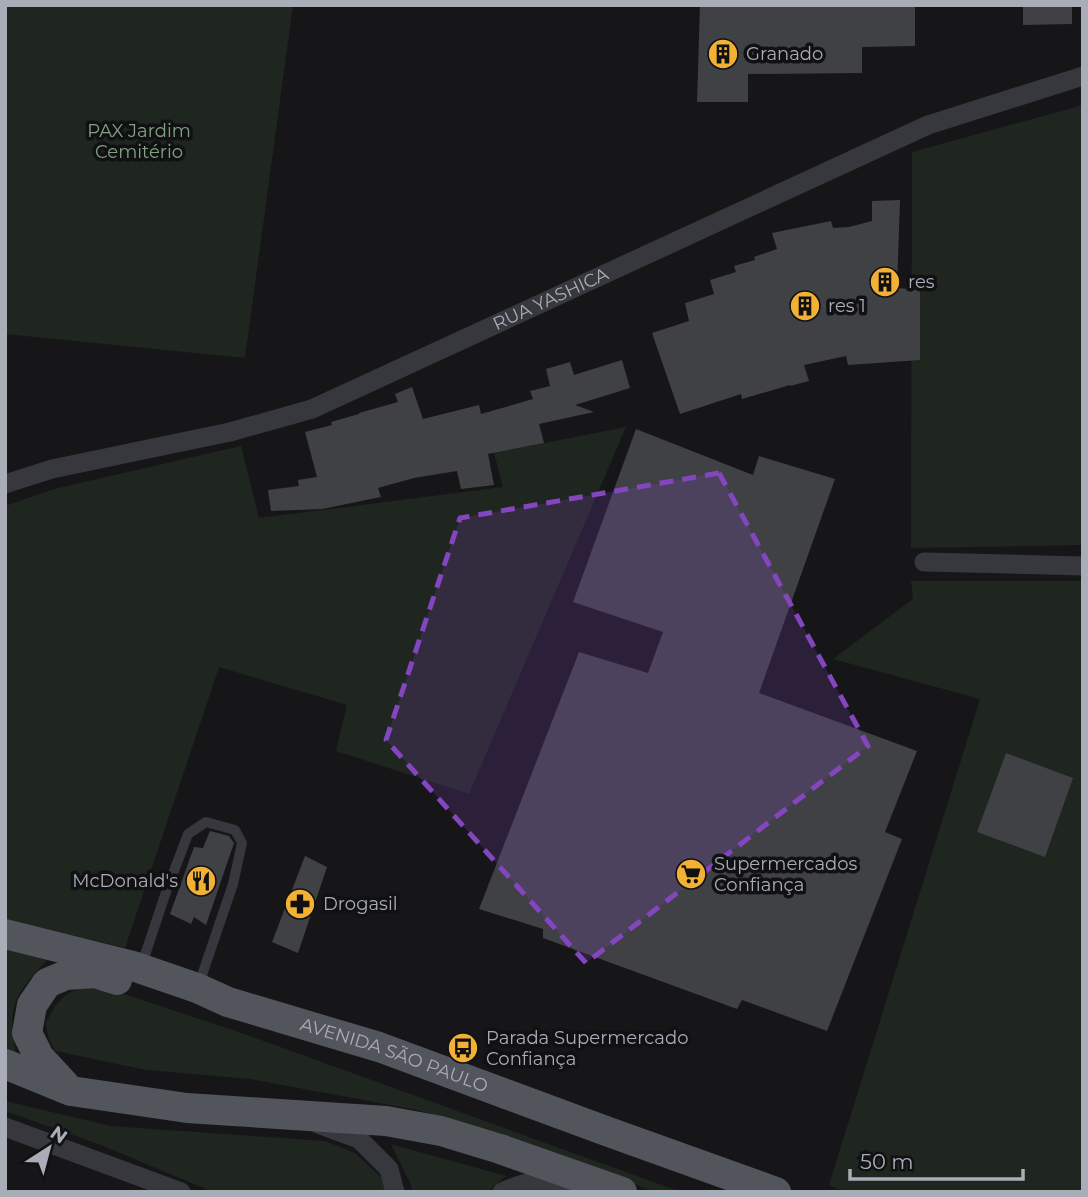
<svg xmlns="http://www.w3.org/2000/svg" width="1088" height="1197" font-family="Montserrat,sans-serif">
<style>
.green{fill:#1e261f}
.building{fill:#404145}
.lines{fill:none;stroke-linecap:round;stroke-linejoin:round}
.service{stroke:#37383d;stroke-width:10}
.minor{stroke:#37383d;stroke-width:19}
.primary{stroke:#53555c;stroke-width:30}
.marked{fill:#8446be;fill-opacity:0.2;stroke:#8446be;stroke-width:5;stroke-dasharray:14 9;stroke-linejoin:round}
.labels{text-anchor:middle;stroke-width:7;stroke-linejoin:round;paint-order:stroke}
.poi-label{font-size:18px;fill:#a8adb8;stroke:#111113;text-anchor:start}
.park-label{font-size:18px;fill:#7fa381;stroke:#111113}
.street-label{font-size:18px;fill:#a8adb8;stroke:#111113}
</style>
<rect width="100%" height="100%" fill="#161618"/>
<g class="green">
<path d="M5,5H293L245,358L5,334Z"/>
<path d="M1083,105V545L911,548L912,152Z"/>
<path d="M626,427L469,794L336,751L347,705L219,667L125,948L5,919V506L54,489L241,446L259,518L503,487L494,453Z"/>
<path d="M911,581H1083V1192H846L829,1185L980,699L833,659L913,599Z"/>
<path d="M5,948L47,960C16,993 6,1007 16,1053L5,1057Z"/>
<path d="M83,987H103L239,1032L681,1192H655L581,1163L476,1127L417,1110L250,1079L146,1070L55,1051L48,1037L46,1022L55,1006L67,994Z"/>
<path d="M5,1101L111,1126L325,1141L355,1153L383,1179L387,1192H213L101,1145L5,1111Z"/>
<path d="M391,1144L506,1176L487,1192H412L411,1185Z"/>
</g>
<g class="building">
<path d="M700,5H915V46L862,47V73L748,74V102H697Z"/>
<path d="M1023,5H1072V24L1023,25Z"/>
<path d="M900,200L897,288L920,290V360L848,365L846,356L804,365L809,381L790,386V385L742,399L741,394L680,414L652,333L689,321L685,303L714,294L710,280L736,272L734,266L755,260L754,257L777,249L772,233L831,221L833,228L849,227L872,221V201Z"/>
<path d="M622,360L630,388L575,405L594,412L539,424L544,443L488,454L494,485L461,489L457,471L414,478L378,488L381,497L322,509L271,511L268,490L299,486L298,480L317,477L305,432L332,425L331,422L359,414V413L398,402L395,394L412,387L423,419L479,405L481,414L533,399L530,391L550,386L546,369L570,362L574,375Z"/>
<path d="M636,429L753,475L759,456L835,479L759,693L917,751L885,832L902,839L827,1031L742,1000L737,1009L543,938V929L479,909L579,652L648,673L663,632L573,602Z"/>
<path d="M1006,753L1073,778L1045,857L977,832Z"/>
<path d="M210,831L229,836L234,843L206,925L194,917L191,924L170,914L194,847L203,848Z"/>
<path d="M305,856L327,867L298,953L272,942Z"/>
</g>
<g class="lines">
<path class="service" d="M141,967L165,895L188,834L206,822L235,830L242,843L233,884L199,984"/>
<g class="minor">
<path id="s1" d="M5,484L52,469L230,432L312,409L928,125L1083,76"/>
<path d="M924,562L1083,566"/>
<path d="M318,1124L359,1139L389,1169L395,1192"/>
<path d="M5,1127L181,1192"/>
<path d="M502,1192C528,1181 540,1178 569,1183"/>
</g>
<g class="primary">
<path id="s2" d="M5,934L133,966L197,988L228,1002L379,1047L606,1131L776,1192"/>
<path d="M5,1064L71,1091L187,1108L386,1121L441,1131L500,1149L622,1192"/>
<path d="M64,1084L39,1057L27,1033L32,1005L47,983L66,975L95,973L117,980"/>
</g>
</g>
<path class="marked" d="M719,473L868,746L586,963L386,740L460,518Z"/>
<defs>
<g id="building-disc" transform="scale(1.575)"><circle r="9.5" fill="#f2b134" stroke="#111113"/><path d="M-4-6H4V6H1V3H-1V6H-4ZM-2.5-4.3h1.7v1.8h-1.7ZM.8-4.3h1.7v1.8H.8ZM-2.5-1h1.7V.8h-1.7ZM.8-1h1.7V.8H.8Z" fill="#111"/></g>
<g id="supermarket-disc" transform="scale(1.575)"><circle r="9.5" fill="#f2b134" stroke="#111113"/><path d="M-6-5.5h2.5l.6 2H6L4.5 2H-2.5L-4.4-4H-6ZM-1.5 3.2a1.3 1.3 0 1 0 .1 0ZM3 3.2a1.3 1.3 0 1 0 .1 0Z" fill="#111"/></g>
<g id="restaurant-disc" transform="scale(1.575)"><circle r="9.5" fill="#f2b134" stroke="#111113"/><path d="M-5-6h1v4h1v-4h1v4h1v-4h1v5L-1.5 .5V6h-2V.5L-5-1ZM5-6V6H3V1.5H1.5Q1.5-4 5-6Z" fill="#111"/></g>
<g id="pharmacy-disc" transform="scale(1.575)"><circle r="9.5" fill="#f2b134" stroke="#111113"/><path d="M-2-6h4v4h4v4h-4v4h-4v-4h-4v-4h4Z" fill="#111"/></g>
<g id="bus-disc" transform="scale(1.575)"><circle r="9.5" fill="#f2b134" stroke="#111113"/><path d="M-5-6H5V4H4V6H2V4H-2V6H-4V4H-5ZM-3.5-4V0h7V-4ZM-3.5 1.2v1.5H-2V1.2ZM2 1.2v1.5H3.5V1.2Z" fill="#111"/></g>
</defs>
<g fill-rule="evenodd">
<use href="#building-disc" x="723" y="54"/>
<use href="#building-disc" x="885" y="282"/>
<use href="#building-disc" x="805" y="306"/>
<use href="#supermarket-disc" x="691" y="874"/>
<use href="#restaurant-disc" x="201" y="881"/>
<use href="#pharmacy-disc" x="300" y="904"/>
<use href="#bus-disc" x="463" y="1048"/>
</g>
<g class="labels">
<g class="poi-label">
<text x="746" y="60">Granado</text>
<text x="908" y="288">res</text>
<text x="828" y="312">res 1</text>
<text x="714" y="870">Supermercados<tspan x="714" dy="21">Confiança</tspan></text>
<text x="178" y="887" text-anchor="end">McDonald's</text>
<text x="323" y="910">Drogasil</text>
<text x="486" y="1044">Parada Supermercado<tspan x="486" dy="21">Confiança</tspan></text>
</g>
<g class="park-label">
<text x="139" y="137">PAX Jardim<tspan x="139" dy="21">Cemitério</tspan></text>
</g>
<g class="street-label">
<text dy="6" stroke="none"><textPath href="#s1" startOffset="579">RUA YASHICA</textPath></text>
<text dy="6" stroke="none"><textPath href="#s2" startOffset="408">AVENIDA SÃO PAULO</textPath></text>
</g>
</g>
<rect width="1088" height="1197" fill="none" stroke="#a8adb8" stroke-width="14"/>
<g transform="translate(49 1148) rotate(36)" stroke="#111113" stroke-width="5" paint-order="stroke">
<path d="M0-5L12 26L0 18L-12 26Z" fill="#a8adb8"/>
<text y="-10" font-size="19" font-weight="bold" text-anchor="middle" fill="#a8adb8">N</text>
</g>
<path d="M850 1169v10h173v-10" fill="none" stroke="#a8adb8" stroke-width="3.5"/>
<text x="860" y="1169" font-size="21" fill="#a8adb8" stroke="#111113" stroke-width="5" paint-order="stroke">50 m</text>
</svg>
